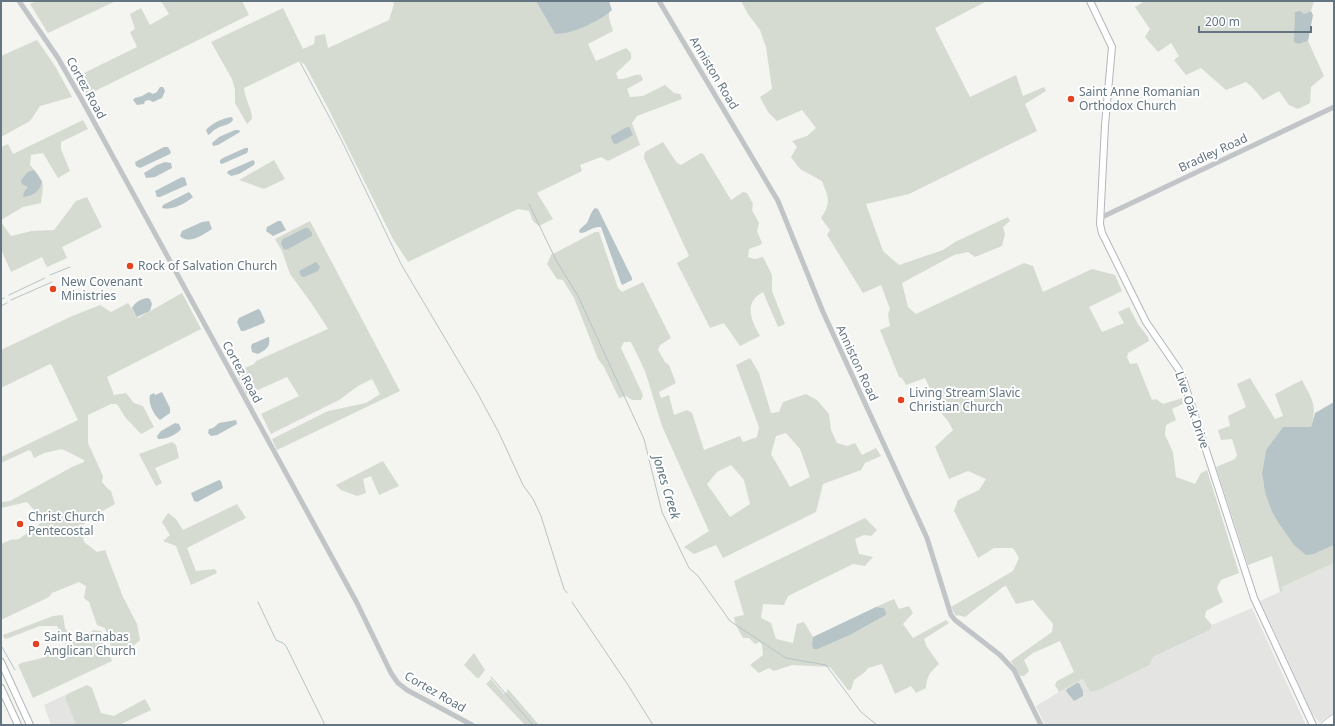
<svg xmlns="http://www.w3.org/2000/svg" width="1335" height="726" font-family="'Noto Sans',sans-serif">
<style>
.built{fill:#e4e5e3}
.green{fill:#d5dbd1;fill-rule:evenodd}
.water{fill:#b6c4c7}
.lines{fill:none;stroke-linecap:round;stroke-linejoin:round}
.stream{stroke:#b6c4c7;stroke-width:1}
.secondary-casing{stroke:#b1b7bb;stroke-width:8}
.trunk-casing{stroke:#b4b7ba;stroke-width:8}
.tertiary{stroke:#c1c5c8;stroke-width:5}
.secondary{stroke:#fff;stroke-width:6}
.trunk{stroke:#fff;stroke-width:7}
.poi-dot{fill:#e24421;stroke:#fff;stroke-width:1.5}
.labels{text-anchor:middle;stroke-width:4;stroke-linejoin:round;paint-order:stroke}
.street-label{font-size:12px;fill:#637581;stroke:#fff}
.poi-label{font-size:12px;fill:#637581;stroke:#fff;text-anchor:start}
.water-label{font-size:13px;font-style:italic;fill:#5f777f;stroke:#fff}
</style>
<rect width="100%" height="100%" fill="#f4f4f0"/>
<g class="built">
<path d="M1334,563V713L1320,723L1312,713L1260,601L1280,592L1283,591L1282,587Z"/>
<path d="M1252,608L1306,725H1045L1036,706L1059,692L1083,679L1090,692L1099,690L1150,665L1153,657L1210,630L1212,625Z"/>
<path d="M67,694L65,698L76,725H51L44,705Z"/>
</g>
<g class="green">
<path d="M37,1H116L48,33L30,4Z"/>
<path d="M161,1H242L249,15L87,95L84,93L76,77L137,47L130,32L135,29L130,14L141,8L150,25L169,14Z"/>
<path d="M393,1H536L555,34L593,22L609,12V18L613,31L588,44L596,61L626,48L631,53V59L616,73L618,79C627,80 633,73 641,75L643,80L627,89L630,97L643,96L665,85L674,93L680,94L682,99L637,116L632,123L640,145L608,161L601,157L580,165L582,171L537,193L553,219L539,226L533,221L529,211L518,209L408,262L393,239L327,106L305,65L300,61L244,88C245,100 252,108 252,119L247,124L235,103V90L232,79L211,42L283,8L303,49L314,44L315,36L325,34L328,48L389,20L394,4Z"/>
<path d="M741,1H987L935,28L970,97L1016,75L1023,96L1044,87L1046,91L1025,104L1037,131L909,194L866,204L883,251L899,265L943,250L955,242L1008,217L1010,221L1003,227L1005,234L1002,246L975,257L968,252L954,255L902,283L908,307L916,314L1024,263L1033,266L1043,292L1092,269L1115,275L1122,291L1089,307L1102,332L1124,323L1118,312L1129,307L1138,324L1148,337L1149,341L1128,353L1127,357L1130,364L1137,363L1152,400L1156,399L1163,404L1183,398L1185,403L1172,409L1176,420L1166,425L1165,435L1173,452L1176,477L1195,484L1201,473L1207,470L1239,573L1221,580L1217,588L1223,602L1206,611L1205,617L1212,625L1210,630L1153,657L1150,665L1099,690L1090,692L1083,679L1059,692L1055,685L1057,681L1074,672L1060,641L1033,653L1024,660L1029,671L1024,676H1020L1011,661L1052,632L1053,624L1033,600L1016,604L1006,586L1003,587L965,617L958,615L956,616L951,607L1013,571L1019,558L1013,548H994L978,558L954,511L958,500L979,490L986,479L968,471L949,479L935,447L953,430L948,421L942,414L925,378L906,385L902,378L899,377L880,330L890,326L888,314L890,309L881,285L863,293L827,235L830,230L821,218C832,202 828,197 822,181L800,169L791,157L797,147L792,141L807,136L816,128L802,110L777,121L768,112L760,97L772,89L766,47L760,30L748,14Z"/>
<path d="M1145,1H1314L1311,11L1304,14L1299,44L1308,41L1324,76L1311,87L1310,103L1298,109L1289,105L1279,91L1263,100L1253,88L1246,82L1226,90L1201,68L1186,75L1174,60L1179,56L1171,43L1158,52L1145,37L1150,29L1135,7Z"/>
<path d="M37,40L55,66L72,97L40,106L30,121L1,137V56Z"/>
<path d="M83,120L88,129L61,142V149L70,171L58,178L43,153L31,155L30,165C45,182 44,182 41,203L23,207L1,220V147L8,144L13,154Z"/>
<path d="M663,142L677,163L681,165L701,153L704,155L731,200L743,192L747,193L753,204L752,210L759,223L757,231L762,243L760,245L749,249L748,257L755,259L763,257L772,275V291L785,324L778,327L763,292C743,303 751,320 760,336L740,346L724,323L710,328L677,263L689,256L644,158L645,152Z"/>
<path d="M274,160L285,179L264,189L239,180Z"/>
<path d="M87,197L102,227L62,247L67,258L47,267L42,257L11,272L1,249V222L11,236L32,231L54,230L76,201Z"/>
<path d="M310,221L400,391L277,450L272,439L328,411L366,403L380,394L372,379L358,386L339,400L271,434L261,414L299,396L287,377L247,395L235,372L254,364L256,361L328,329L312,304L290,274L282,251L275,239Z"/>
<path d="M595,232H599L618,288L622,292L643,282L671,338L660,345L658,350L665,362L669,365L676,383L659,392L661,398L669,395L674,415L687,410L692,413L704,450L740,436L743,442L757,437L759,427L736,365L750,358L759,373L771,413L779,412L783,402L806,394L817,400L829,414L831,430L837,443L847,446L855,443L862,455L876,448L881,456L865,463L861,470L823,484L816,512L723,558L716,545L694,554L684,547L709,531L662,426L645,371L631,342H624L621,348L643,395L641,400H632L626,396L619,398L604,367L598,359L574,298L563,280L557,279L547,264L551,255ZM786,433L800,449L810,477L790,487L771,454L776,436ZM731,465L744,480L750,504L730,517L707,484L717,472Z"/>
<path d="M182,293L201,329L107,377L114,395L126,393L134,403L143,406L154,427L141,434L125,417L117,404H111L88,415V443L103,476L102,482L108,489L111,491L115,504L88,519L81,528L84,542L97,552L105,550L123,597L137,624L140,640L131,648L114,656L105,628L97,625L89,602L84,598L86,586L79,582L52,593L49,597L1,620V544L10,540L19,539L30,531L29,527L32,525L38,526L41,522L35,511L27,502L1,508V502L10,501L72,467L84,462V460L62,449L44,453L34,458L31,451L29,450L1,463V457L78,420L52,366L50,364L1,388V350L70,317L100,305L111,312L128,303L138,318Z"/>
<path d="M1250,378L1275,419L1283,416L1275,394L1302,380C1313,402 1317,403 1311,427H1283L1266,450L1262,473L1265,493L1272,512L1314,554L1334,545V563L1282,587L1283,591L1280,592L1272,556L1248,565L1216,467L1235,459L1237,455L1232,439L1221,440L1218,430L1230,426L1228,416L1246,407L1237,384Z"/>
<path d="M172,442L176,445L179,458L155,468L162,483L156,486L139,454Z"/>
<path d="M383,461L399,486L379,495L371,476L363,479L366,493L357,496L341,490L336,485Z"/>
<path d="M237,504L246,518L187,548L196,571L215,569L217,573L191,585L176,546L163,541L170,535L162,522L168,513L176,519L183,530Z"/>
<path d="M865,518L877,530L871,536L864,535L855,539L859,554L873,557L865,566L853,564L788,596L784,605L763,604L761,618L771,623L776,639L793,643L797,624L804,622L813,637L812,643L818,649L850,635L886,615L884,608L876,607L894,599L899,609L909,606L913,613L903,624L913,638L946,620L949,623L924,639L927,647L939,664C931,671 926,677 926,688L916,693L911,686L895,694L882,664L868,668L865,672L854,680L851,690H848L830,667L792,665L774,671L769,668L759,673L750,665L763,655L762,645L760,642L755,644L749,638H743C739,630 735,626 734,617L744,615L734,581Z"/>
<path d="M63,615L65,628L74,641L94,630L101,631L112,661L33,698L18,665L21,663L42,658L65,647V641L57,626H40L6,639L4,638L3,635L53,616Z"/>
<path d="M474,653L485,670L479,678H477L464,665Z"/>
<path d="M491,679L504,694L506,693L508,689L539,725H525L486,684Z"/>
<path d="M87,685L92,688L101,713L114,716L145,699L151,710L119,725H76L65,698L67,694Z"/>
</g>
<g class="water">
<path d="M536,1H609L612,10C598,22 573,34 555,34Z"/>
<path d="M1300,11L1304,14L1311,11L1313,15L1308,41L1299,44L1294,42L1295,12Z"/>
<path d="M160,87H163L165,91L162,98L153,102L149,100L145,101L144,104L137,105L133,100L135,98L142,96L149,92L153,94L157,92Z"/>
<path d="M232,117L233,120C229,126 221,125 216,129C212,131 212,133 208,135L206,130C212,123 223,118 232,117Z"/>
<path d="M627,127H629L633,135L616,144L613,143L611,137V136Z"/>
<path d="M235,130H239L240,132L218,145L213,146L212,143L219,137Z"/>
<path d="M164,147H168L171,152L170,154L140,168L136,166L135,162Z"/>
<path d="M245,148H248V151L247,153L222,164L220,163V160L223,158Z"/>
<path d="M253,160L255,162L254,165L239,174L231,176L227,173L228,171Z"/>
<path d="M165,162L171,163L172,168L155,177L146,178L144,173L157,165Z"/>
<path d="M34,170L42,182C39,192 33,196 23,197L24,192L28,187L22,184L21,180L28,172Z"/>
<path d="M182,177L185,178L187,185L160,197H157L155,191Z"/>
<path d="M189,192L193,197C186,203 172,211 162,208L163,205Z"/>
<path d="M595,208L598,209L632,278V280L622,285L621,283L601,227C592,226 587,233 580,233L579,231C581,227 586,225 588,221C590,216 591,212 595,208Z"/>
<path d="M209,221L212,229C202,235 190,245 180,236L182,231L202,222Z"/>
<path d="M278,221H281L286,230L273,236L266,231L267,227Z"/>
<path d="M305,228H308L312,233V236L286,250L283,248L281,243L283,239Z"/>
<path d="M316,262L320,267L318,271L304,277L301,276L299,271Z"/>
<path d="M147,298L150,299L152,304L150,311L137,317L132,308C135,302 141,299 147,298Z"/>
<path d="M258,309L260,310L265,321L264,323L244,331H241L237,322L239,318Z"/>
<path d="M268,337H269C271,347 265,350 258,354L252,352L251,347L252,344Z"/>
<path d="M162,392L170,408V413L160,420C153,414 148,403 150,395L154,393L155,395Z"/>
<path d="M1334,402V545L1314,554L1306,555L1294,545L1280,525L1272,512L1265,493L1262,473L1266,450L1283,427H1311L1315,413Z"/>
<path d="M236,420L237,424L217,435L211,436L208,433L209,429L213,428L219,423Z"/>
<path d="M175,423L179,424L181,429C178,434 165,440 158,439L157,436L161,431Z"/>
<path d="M219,480L221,481L223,488L197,502L194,501L191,493Z"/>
<path d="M876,607L884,608L886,613V615L850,635L818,649H813L812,643L813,637Z"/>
<path d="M1077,683H1079L1083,691V696L1074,701L1066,691L1067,689Z"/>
</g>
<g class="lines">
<g class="stream">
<path d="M300,62L341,139L401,264L478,394L499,433L523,485L533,499L541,516L564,589L567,593"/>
<path d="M529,204L556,260L578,296L644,439L662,512L689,568L698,576L730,621L786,658L826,665L861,712L877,725"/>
<path d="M50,275L70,267"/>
<path d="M9,295L45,278"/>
<path d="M1,299L4,298"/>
<path d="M11,300L52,282"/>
<path d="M1,306L7,303"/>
<path d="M258,602L276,640L283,643L286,646L325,725"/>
<path d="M572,602L628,685L653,725"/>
<path d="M2,647L15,670"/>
<path d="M491,677L533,725"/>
</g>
<g class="secondary-casing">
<g id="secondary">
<path d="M1090,1L1112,47L1105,125L1100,224L1102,233L1146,322L1179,370L1183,379L1254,598L1313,725"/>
<path d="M1,662L30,725"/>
<path d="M1,688L18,725"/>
</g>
</g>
<g class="trunk-casing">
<path id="trunk" d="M1325,725L1334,718"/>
</g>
<g class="tertiary">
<path d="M19,1L58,58L82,100L357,603L391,673L398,683L407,690L472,725"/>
<path d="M659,1L778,201L823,312L927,538L951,615L955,620L1000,655L1014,670L1041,725"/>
<path d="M1100,218L1334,107"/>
</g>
<use href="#secondary" class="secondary"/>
<use href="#trunk" class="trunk"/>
</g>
<g class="poi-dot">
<circle cx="1071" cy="99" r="4"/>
<circle cx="130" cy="266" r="4"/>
<circle cx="53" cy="289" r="4"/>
<circle cx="901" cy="400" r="4"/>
<circle cx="20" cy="524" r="4"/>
<circle cx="36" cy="644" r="4"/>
</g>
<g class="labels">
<g class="street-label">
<text transform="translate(714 73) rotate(59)" y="4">Anniston Road</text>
<text transform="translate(86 88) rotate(61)" y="4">Cortez Road</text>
<text transform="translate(1213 153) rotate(-25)" y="4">Bradley Road</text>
<text transform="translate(857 363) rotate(65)" y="4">Anniston Road</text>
<text transform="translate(242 372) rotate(61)" y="4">Cortez Road</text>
<text transform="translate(1192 410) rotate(71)" y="4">Live Oak Drive</text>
<text transform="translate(435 692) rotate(30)" y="4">Cortez Road</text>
</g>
<g class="poi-label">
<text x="1079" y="96">Saint Anne Romanian<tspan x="1079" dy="14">Orthodox Church</tspan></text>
<text x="138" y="270">Rock of Salvation Church</text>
<text x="61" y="286">New Covenant<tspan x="61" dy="14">Ministries</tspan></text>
<text x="909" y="397">Living Stream Slavic<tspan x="909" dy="14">Christian Church</tspan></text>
<text x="28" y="521">Christ Church<tspan x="28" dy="14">Pentecostal</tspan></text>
<text x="44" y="641">Saint Barnabas<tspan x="44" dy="14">Anglican Church</tspan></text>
</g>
<g class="water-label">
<text transform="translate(667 487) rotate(73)" y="5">Jones Creek</text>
</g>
</g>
<rect width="1335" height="726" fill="none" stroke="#637581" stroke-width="4"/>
<path d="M1199 26v6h112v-6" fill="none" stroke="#637581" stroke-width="2"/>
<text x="1205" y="26" font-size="12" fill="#637581" stroke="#ffffff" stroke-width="3" paint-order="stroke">200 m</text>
</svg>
